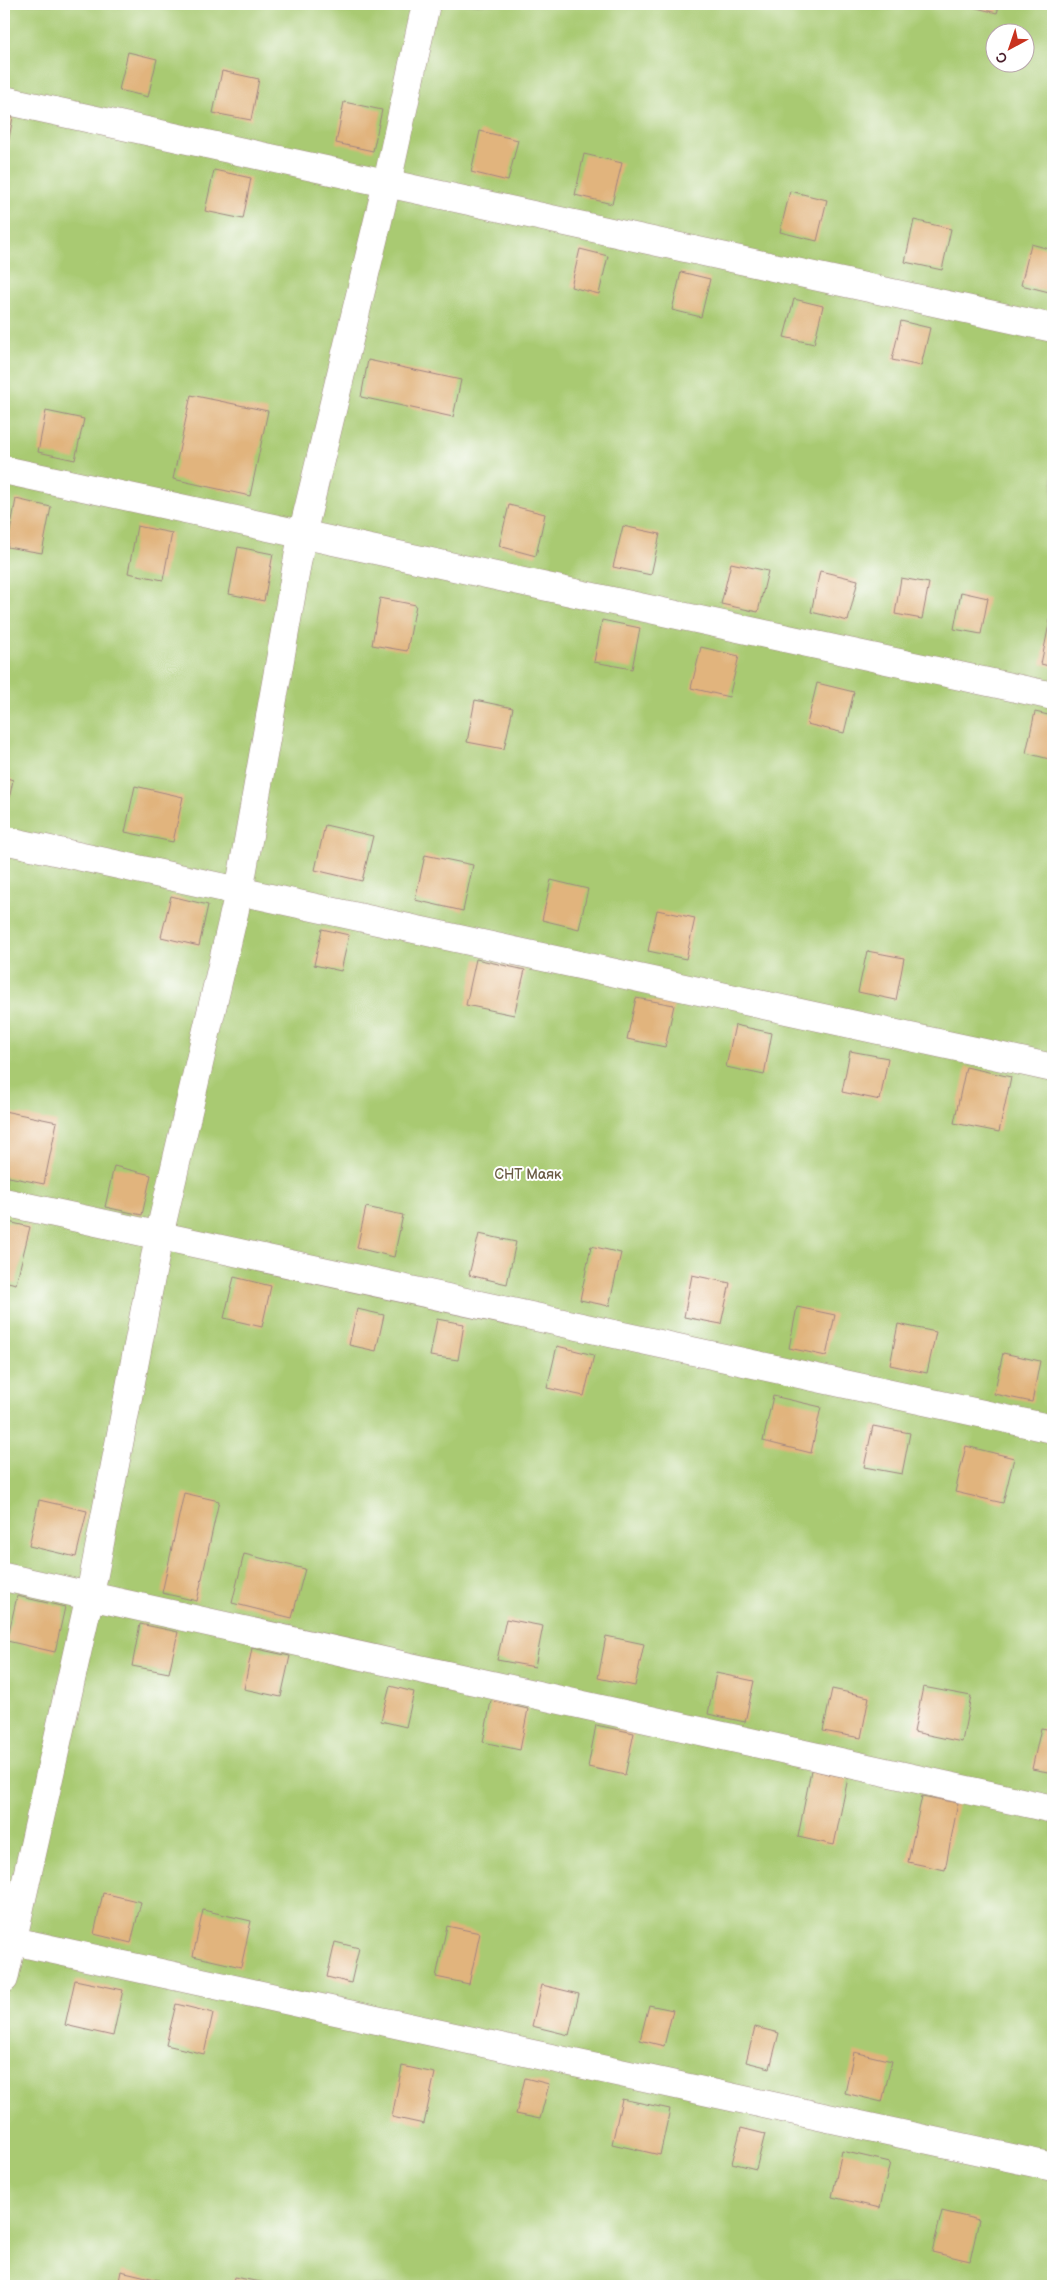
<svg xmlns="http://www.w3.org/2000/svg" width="1057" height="2290" font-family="'Balsamiq Sans',sans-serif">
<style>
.green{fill:#a9ca72;stroke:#7a744e;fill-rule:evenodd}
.building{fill:#e1b47d}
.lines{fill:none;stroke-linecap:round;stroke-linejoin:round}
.minor-casing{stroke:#9e8480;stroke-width:29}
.minor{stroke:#fff;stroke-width:28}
.labels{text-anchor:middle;stroke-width:4;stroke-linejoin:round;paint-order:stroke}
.park-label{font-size:14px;fill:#6b5b44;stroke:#fff}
</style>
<rect width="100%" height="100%" fill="#fff"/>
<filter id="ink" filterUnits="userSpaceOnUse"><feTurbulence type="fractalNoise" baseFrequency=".02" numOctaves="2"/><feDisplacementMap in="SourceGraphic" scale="10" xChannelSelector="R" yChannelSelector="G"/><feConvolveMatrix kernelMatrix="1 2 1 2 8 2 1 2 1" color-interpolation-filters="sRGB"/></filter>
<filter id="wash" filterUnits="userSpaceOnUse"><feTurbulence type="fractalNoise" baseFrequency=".0096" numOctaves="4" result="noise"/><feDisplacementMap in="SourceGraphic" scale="20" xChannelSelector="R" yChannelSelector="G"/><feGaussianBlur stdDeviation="1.12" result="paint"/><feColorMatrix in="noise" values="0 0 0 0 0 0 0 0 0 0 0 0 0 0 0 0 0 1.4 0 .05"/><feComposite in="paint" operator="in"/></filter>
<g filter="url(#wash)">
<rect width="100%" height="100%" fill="#f3ead4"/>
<path class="green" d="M4,4H1053V2286H4ZM994,32H1024V62H994Z"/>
<g id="blocks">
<g class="building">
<path d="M960,4H1000L997,13Z"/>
<path d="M128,52L157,59L148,97L119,90Z"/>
<path d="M222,71L259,79L251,120L213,113Z"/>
<path d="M344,102L382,110L373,151L336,143Z"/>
<path d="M4,115L13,117L5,159H4Z"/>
<path d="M480,131L518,140L508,181L471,172Z"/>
<path d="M584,154L622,163L612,204L575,195Z"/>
<path d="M214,170L251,178L243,219L205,211Z"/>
<path d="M790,191L827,200L817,241L780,232Z"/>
<path d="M914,220L951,229L942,270L905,262Z"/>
<path d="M1031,244L1053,250V293L1021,285Z"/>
<path d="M580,249L608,256L599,294L571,287Z"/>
<path d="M681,272L710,279L701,317L672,310Z"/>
<path d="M794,299L823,306L814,344L784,337Z"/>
<path d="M901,321L930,328L921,366L892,360Z"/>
<path d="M368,360L461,380L453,417L361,397Z"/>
<path d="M191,395L268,411L250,496L173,479Z"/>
<path d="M46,411L84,419L75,460L38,452Z"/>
<path d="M16,499L51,507L42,553L7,547Z"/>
<path d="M509,505L545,514L536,556L499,546Z"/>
<path d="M137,526L172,533L163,580L128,573Z"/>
<path d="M623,526L660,534L651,575L613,567Z"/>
<path d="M238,547L273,554L264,601L229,594Z"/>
<path d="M731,563L768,571L758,612L721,604Z"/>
<path d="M820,571L858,580L848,621L811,612Z"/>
<path d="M901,578L929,583L922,619L895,614Z"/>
<path d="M961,592L988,598L981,634L954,629Z"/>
<path d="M380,598L416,605L407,651L372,645Z"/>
<path d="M1051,614L1053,615V667L1041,664Z"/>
<path d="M602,620L640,628L632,669L594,662Z"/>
<path d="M701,647L739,656L729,697L691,688Z"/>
<path d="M817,683L854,692L844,733L807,724Z"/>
<path d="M475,700L513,708L504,749L467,742Z"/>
<path d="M1035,712L1053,716V760L1026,753Z"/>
<path d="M4,777L13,780L5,819H4Z"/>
<path d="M135,786L183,797L173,842L125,832Z"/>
<path d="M325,825L373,836L362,881L315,870Z"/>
<path d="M425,855L473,865L463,911L415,900Z"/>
<path d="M551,880L588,889L579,929L542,920Z"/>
<path d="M171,896L208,905L199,946L161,937Z"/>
<path d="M657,910L695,918L686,959L648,951Z"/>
<path d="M322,929L349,935L341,971L314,965Z"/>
<path d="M867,951L904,958L896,1000L858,992Z"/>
<path d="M476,959L525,970L514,1015L466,1005Z"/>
<path d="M636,998L674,1005L665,1047L627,1039Z"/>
<path d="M735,1025L772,1033L764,1075L726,1067Z"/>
<path d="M850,1051L888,1058L880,1100L842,1092Z"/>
<path d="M966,1067L1011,1077L999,1132L954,1123Z"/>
<path d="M4,1111L57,1122L44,1184L4,1176Z"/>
<path d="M114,1166L151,1175L142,1215L105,1207Z"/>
<path d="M366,1207L403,1215L394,1257L357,1248Z"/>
<path d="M4,1221L30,1227L16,1284L4,1281Z"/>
<path d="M479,1234L516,1242L507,1284L469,1275Z"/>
<path d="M591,1246L621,1253L609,1306L580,1300Z"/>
<path d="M692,1275L730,1283L721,1324L684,1317Z"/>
<path d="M234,1277L271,1286L262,1327L224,1318Z"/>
<path d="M797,1307L835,1315L826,1356L789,1348Z"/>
<path d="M357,1309L384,1315L376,1351L349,1345Z"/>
<path d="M437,1319L464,1324L458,1360L430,1356Z"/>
<path d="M898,1324L936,1332L927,1373L890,1365Z"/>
<path d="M557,1346L594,1355L584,1396L547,1388Z"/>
<path d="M1003,1353L1040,1361L1032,1402L994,1394Z"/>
<path d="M773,1396L821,1407L811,1453L763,1441Z"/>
<path d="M873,1426L910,1433L902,1474L864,1467Z"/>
<path d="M966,1446L1014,1458L1003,1503L955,1492Z"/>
<path d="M184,1493L219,1501L197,1601L162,1593Z"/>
<path d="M39,1500L87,1511L76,1557L29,1546Z"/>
<path d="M244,1554L305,1569L292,1618L232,1603Z"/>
<path d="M17,1596L65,1607L55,1652L7,1641Z"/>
<path d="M506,1619L543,1626L535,1667L497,1660Z"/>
<path d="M140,1624L178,1632L169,1673L132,1666Z"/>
<path d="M606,1636L644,1644L635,1686L598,1678Z"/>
<path d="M252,1648L290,1656L281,1697L244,1689Z"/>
<path d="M716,1673L754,1681L745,1722L708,1714Z"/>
<path d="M390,1686L414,1692L406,1727L381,1721Z"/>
<path d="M923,1687L971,1696L962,1742L914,1732Z"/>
<path d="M832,1689L869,1697L861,1738L823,1731Z"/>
<path d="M491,1701L528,1709L520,1750L483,1742Z"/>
<path d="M596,1725L634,1733L625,1775L588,1767Z"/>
<path d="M1041,1728L1053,1730V1773L1032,1769Z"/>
<path d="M811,1770L848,1778L834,1845L798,1837Z"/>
<path d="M922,1796L958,1803L945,1870L908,1862Z"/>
<path d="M103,1893L141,1902L131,1943L94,1934Z"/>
<path d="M203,1910L251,1921L241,1967L193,1956Z"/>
<path d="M447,1926L480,1933L469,1984L436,1977Z"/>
<path d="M335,1942L359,1948L351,1983L327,1977Z"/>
<path d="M75,1980L123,1990L113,2036L65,2025Z"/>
<path d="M542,1985L579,1994L569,2035L532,2026Z"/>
<path d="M176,2004L213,2013L204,2054L166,2045Z"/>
<path d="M649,2005L673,2010L664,2046L640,2040Z"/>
<path d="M755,2027L779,2033L770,2068L746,2062Z"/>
<path d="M854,2052L892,2061L882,2102L845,2093Z"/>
<path d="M402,2066L435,2073L424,2124L392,2117Z"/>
<path d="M525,2078L549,2084L540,2119L516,2114Z"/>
<path d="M622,2099L670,2109L660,2155L612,2144Z"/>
<path d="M741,2128L765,2134L756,2169L732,2163Z"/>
<path d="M842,2151L890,2162L880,2208L832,2197Z"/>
<path d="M942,2211L979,2220L970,2261L932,2252Z"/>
<path d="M121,2271L159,2280L157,2286H118Z"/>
<path d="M234,2277L277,2285V2286H232Z"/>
</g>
</g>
</g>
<g filter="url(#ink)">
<use href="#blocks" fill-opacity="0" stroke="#9e8480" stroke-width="1"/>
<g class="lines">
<g class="minor-casing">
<g id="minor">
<path d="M4,100L1053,328"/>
<path d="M4,470L1053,696"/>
<path d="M4,840L1053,1068"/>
<path d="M4,1202L1053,1429"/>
<path d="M4,1577L1053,1809"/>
<path d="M4,1939L1053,2167"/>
<path d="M4,1979L90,1595L159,1236L239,892L302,535L387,183L426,4"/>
</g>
</g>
<use href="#minor" class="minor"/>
</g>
</g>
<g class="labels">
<g class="park-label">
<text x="528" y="1179">СНТ Маяк</text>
</g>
</g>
<rect width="1057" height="2290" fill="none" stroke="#fff" stroke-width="20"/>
<g transform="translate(1010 48) rotate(220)"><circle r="24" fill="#ffffff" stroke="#b7a5aa"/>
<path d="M0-4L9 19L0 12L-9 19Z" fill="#c8321e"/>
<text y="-8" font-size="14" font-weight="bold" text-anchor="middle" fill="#4a1f2b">С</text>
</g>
</svg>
